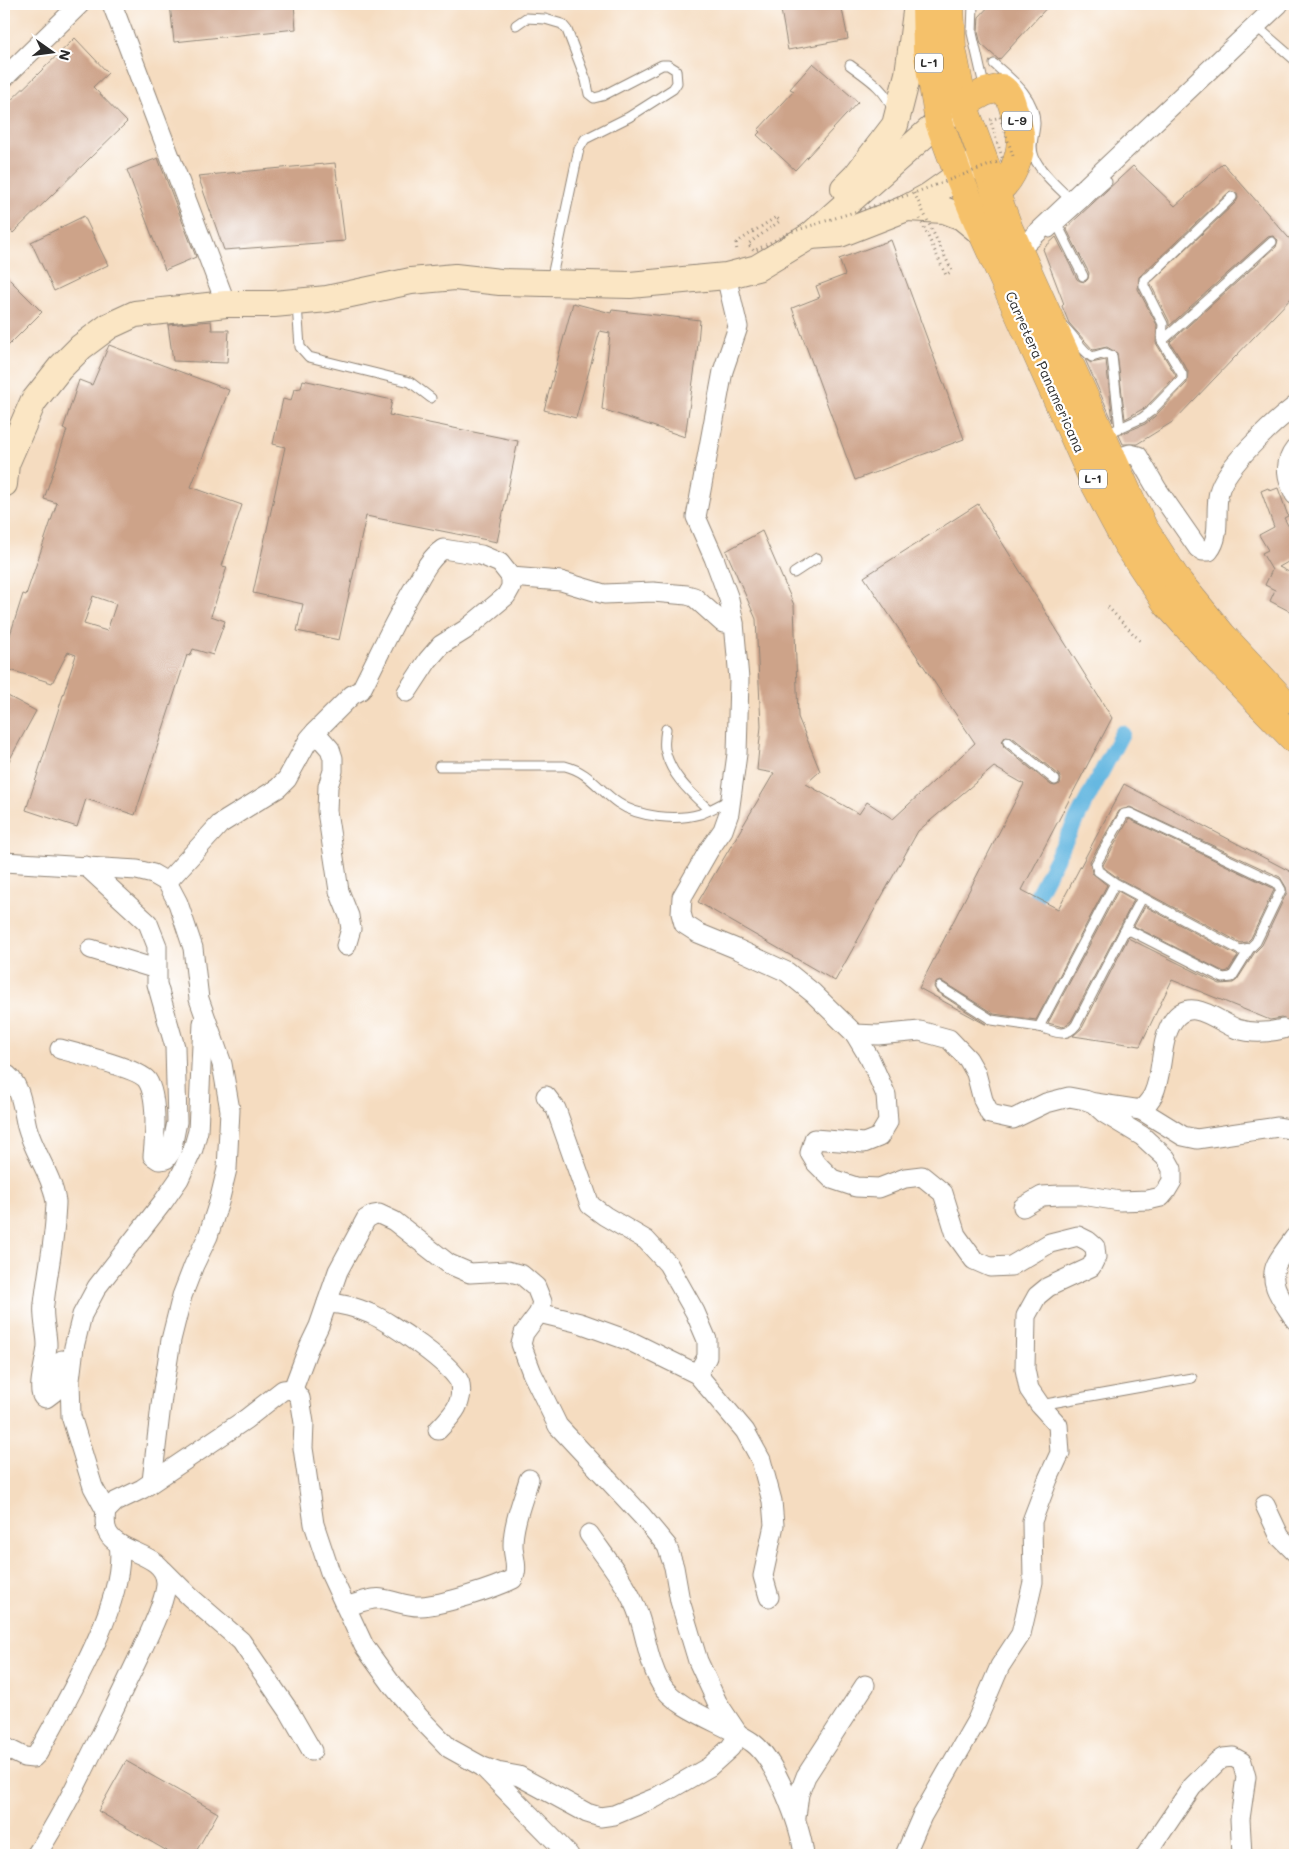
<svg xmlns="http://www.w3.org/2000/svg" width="1299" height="1859" font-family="Mali,sans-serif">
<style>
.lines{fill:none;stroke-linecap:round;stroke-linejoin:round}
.canal{stroke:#66b8e1;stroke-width:16}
.building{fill:#cda389;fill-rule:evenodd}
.lane-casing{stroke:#908476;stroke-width:11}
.street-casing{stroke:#908476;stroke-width:21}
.secondary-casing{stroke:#908476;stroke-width:28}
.primary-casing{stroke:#908476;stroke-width:29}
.path{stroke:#908476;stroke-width:3;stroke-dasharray:1 4;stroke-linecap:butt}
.lane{stroke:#fff;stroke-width:9}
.street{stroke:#fff;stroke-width:19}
.secondary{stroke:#fbe6c4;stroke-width:26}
.primary{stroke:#f5c16b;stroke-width:28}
.path-bridge{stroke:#908476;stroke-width:3;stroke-dasharray:1 4;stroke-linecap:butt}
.labels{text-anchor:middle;stroke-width:4.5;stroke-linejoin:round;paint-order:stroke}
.shield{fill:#fff;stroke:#6b6b6b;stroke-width:1}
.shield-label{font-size:12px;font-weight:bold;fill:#2b2b2b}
.street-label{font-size:14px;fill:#2b2b2b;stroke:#fff}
</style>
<rect width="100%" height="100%" fill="#fff"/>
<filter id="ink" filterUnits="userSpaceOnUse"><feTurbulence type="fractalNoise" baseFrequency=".02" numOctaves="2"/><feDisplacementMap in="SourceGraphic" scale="10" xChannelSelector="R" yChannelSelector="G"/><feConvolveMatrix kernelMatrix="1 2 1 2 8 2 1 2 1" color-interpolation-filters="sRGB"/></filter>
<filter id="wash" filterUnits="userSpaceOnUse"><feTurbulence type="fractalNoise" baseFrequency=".0096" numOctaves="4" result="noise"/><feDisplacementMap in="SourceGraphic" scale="20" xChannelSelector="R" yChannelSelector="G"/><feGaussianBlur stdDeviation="1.12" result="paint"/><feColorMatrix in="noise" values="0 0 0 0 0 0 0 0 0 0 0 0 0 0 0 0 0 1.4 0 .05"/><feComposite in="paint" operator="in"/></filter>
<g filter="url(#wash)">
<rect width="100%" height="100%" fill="#f5dcc0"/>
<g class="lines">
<path class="canal" d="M1037,895L1122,733"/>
</g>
<g id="blocks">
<g class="building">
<path d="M170,4H294L296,29L174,42Z"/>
<path d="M780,4H841L848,39L788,50Z"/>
<path d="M991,4H1050L999,60L981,44L978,32L979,17Z"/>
<path d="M75,38L108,73L93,87L127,122L13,233L4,223V107Z"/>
<path d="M813,63L858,102L795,170L757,135L760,132L758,130L794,91L790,89Z"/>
<path d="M158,158L196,257L165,270L127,170Z"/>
<path d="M335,163L345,241L224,250L198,176Z"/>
<path d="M1223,163L1295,245V294L1174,421L1137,444H1123L1119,435L1145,424L1154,417L1187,383L1188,371L1170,342L1276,247L1278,240L1273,236L1268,237L1169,326V321L1150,283L1236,202L1238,198L1237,193L1230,191L1139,277L1138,289L1157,325L1156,343L1176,376L1146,407L1125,419L1117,353L1107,347L1093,350L1069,323L1062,306L1064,304L1043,249L1056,237L1077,279L1080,281L1085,282L1088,279L1089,273L1066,228L1133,166L1175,206Z"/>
<path d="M84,216L108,265L54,291L31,242Z"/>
<path d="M891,240L964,439L855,480L792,308L820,297L816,286L845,275L839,259Z"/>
<path d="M4,274L42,312L4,350Z"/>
<path d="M573,303L611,313L612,310L700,320L697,353L685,437L602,409L610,333L600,331L576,418L544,410Z"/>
<path d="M211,321L212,330H229L227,363L173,361L168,325Z"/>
<path d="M109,345L229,390L191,487L242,505L222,566L227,567L211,616L225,621L213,655L193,649L190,656L187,655L135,815L86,799L77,827L26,810L76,655L68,652L52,683L4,668V654L23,594L26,595L57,503L44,499L67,430L63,429L79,380L92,385ZM93,596L116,604L107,631L84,624Z"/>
<path d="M1085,359L1091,363L1106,360L1113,422Z"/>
<path d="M303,380L392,400L389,415L518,441L497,542L366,516L339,640L297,631L303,604L253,593L285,447L273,444L283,399L291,401L294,389L301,388Z"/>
<path d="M1268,488L1270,491L1278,488L1288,516L1284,518L1295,538V558L1279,567L1295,575V614L1270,601L1275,590L1265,585L1272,570L1262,553L1268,550L1259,535L1274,527L1261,491Z"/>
<path d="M978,504L1112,718L1022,890L1058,909L1124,784L1295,874V1015L1290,1021L1281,1018L1270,1020L1172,980L1140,1046L1073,1036L1082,1028L1128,938L1220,984L1233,983L1237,980L1255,952L1262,945L1287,892L1286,887L1280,877L1130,807L1119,811L1090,861L1092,873L1107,885L1036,1020L994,1014L943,982L940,981L935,983L934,987L937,992L986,1024H985L919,988L1024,784L994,767L918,831L835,981L698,902L774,773L757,770L761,726L756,619L726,551L762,531L794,605L798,717L820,771L806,784L859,814L867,802L893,819L975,743L864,577ZM1006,736L1012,737L1059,775L1061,780L1060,784L1055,786L1051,785L1004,747L1002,741Z"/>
<path d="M4,694L36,711L4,770Z"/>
<path d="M1129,819L1273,888L1274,890L1251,938L1247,942L1241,943L1118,878L1103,867V865Z"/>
<path d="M1118,891L1134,900L1071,1021L1063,1027L1048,1023Z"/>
<path d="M1145,906L1238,956L1228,971L1224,972L1134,926Z"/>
<path d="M126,1761L218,1813L194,1855H174L98,1811Z"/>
</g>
</g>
</g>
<g filter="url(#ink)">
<use href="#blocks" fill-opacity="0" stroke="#908476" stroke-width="1"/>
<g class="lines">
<g class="lane-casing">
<g id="lane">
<path d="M973,4L972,33L985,90"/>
<path d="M516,25L526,18L545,19L562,24L567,30L586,80L589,94L594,98L602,96L662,65H668L676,70L677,83L673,89L629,117L585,139L579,149L551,281"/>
<path d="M1256,26L1295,60"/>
<path d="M994,64C1011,79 1035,97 1035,123C1035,134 1029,145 1034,157C1040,172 1060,189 1071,200"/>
<path d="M850,65C866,77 886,89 892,109"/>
<path d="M1058,226L1083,276"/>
<path d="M1050,233L1107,182"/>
<path d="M297,305L300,347L309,357L410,382L431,398"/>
<path d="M1063,326C1074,335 1080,349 1092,357L1105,353L1112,356L1120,428"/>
<path d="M1162,341L1272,242"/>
<path d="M1104,435L1142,418L1150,412L1182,379V374L1162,341L1163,324L1144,286V280L1150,276L1232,197"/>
<path d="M794,573L817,558"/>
<path d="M666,729C665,735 664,743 665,749C670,775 691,793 709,810"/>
<path d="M1008,742L1055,780"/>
<path d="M439,766H565C589,772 598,789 618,803C638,817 676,821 700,814C711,810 721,804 731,799"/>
<path d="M1124,932L1142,898"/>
<path d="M940,987L992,1020L1039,1027L1115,883L1240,950L1250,948L1256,942L1281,890L1277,883L1130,813L1124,814L1096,864L1098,871L1115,883"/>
<path d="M1039,1027C1054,1031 1065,1039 1076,1025L1124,932L1131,931L1223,978L1232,977L1250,948"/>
<path d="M1040,1405L1192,1378"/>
</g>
</g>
<g class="street-casing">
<g id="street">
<path d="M112,4L226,304"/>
<path d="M4,78L80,4"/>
<path d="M1019,250L1279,4"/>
<path d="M726,276L738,327L723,371L696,517L714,558L729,599L734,623L739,679L737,754L729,813L723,830L709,850L682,897L681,913L684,924L698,933L737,949L787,972L813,993L855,1034L870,1059L886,1095L888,1122L879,1137L864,1143L814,1139L810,1153L816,1163L832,1179L856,1187L879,1188L905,1178L922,1176L943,1193L956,1235L974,1260L990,1267L1011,1266L1050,1243L1078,1236L1088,1241L1095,1247L1096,1257L1091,1267L1048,1287L1037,1296L1026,1316L1025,1369L1029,1389L1040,1405L1058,1425L1060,1453L1048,1479L1032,1521L1033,1582L1021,1634L1000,1666L977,1720L922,1816L905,1855"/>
<path d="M1295,449C1283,464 1287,479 1295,495"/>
<path d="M1112,460L1130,454L1138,456L1157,489L1198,548L1203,551H1209C1222,535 1214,511 1219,492C1225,467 1274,422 1295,406"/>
<path d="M407,692L428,660L441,645L465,630L506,596L511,587V577"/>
<path d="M315,732L330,749L333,758V771L328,786L327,811L339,891L349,916L351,929L346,946"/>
<path d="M4,862L137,870L153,874L167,882L178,903L193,948L199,999L222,1064L230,1110L227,1169L219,1202L208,1236L194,1265L182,1296L171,1340L162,1397L152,1481"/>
<path d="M167,882L220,824L278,788L287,779L309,739L315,732L352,695L361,690C379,655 395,619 415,586C423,572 430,558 443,549L481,555L500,563L511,577L561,581L604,594L653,592L687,595L694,597L723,623H734"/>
<path d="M91,949L156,969"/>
<path d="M855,1034L878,1035L920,1031L949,1039L968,1059L976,1073L983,1100L990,1114L1013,1119L1046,1103L1069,1097L1085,1100L1093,1103L1104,1113L1142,1136L1166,1158L1172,1169V1181L1166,1191L1161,1197L1148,1200L1120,1201L1082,1195H1060L1042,1196L1023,1207"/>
<path d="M60,1049C75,1053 139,1069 147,1080C158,1096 155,1137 153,1156L159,1160L166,1159L171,1152L177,1122L175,1047L157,984V946L148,923L86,866"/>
<path d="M4,1073C21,1081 23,1111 27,1127C34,1153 52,1175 56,1202C56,1208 55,1215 55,1221C53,1249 47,1276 44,1304C42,1318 47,1332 47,1345C47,1358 36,1389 43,1397L46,1398L54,1392L62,1360"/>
<path d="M546,1096L556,1109L590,1205L605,1216L646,1240L668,1264L695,1312L707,1340V1357L697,1374"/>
<path d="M1095,1103L1141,1110C1145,1106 1150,1101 1153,1095C1164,1072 1159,1042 1173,1021C1190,995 1217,1021 1237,1029C1253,1034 1267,1033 1283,1029"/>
<path d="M1141,1110L1183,1136L1197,1139L1278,1127L1295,1130"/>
<path d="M1295,1237C1289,1245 1282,1254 1277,1263C1266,1284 1285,1303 1295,1320"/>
<path d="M327,1303C344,1304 354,1307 371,1314C387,1320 458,1368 460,1384C464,1405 451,1416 438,1430"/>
<path d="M293,1389L300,1398L304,1423L303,1448L314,1524L331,1575L364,1646L393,1686L419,1717L449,1748L483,1767L497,1772L519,1776L587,1813L600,1817L614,1815L655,1798L709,1767L730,1748L739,1735L717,1702L698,1661L680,1601L674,1567L667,1546L642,1516L558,1426L532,1373L521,1344L524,1333L539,1313L580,1323L630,1341L697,1374L745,1431L761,1460L772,1501L774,1525L763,1576L769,1597"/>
<path d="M293,1389L308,1349L319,1326L338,1271L366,1219L373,1215L379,1214L394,1221L449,1264L470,1273L507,1271L522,1275L536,1287L542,1302L539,1313"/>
<path d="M1265,1505L1280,1537L1295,1552"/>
<path d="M106,1511L93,1487L71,1416L70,1380L74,1347L82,1315L97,1287L163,1202L179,1179L193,1149L198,1131L203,1023"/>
<path d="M589,1534C605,1557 625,1581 636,1608C646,1632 647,1660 661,1684C676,1710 729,1725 753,1743C776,1760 801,1827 804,1855"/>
<path d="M163,1570L190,1597L241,1641L289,1711L312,1751"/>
<path d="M346,1607C358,1603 371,1597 383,1599C396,1601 408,1607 421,1606C442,1605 493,1589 513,1579C519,1568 513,1557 513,1545C513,1523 523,1500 529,1479"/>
<path d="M4,1747L24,1757L33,1758L38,1753C65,1703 128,1600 119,1544"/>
<path d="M484,1768L569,1855"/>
<path d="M796,1817L799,1794L806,1776L865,1685"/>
<path d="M36,1855C57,1824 73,1792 89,1759C107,1723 125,1686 142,1650C149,1634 167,1598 166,1582C165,1553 119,1554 108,1533C104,1526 105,1518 106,1511L115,1502L142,1489L246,1419L283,1390L293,1389"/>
<path d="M1146,1855L1192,1787L1217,1762L1223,1758L1233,1757L1242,1762L1246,1777L1240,1819L1242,1855"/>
</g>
</g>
<g class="secondary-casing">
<g id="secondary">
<path d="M844,188L856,176L895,125L908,74L917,4"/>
<path d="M907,208L944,210L962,217L983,234"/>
<path d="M810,236L840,234L907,208L929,196L983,158"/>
<path d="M4,484L6,464L33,402L60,368L81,347L109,326L135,314L226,304H274L327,299L411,281L455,277L500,282L630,285L726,276L757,268L810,236L939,122L956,109"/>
</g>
</g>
<g class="primary-casing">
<g id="primary">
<path d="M926,4L927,50L939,122L958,174L983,234L1096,486L1127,544L1167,604L1211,653L1295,740"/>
<path d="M950,4L952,48L963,104L1009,229L1143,527L1177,580L1222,635L1282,700"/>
<path d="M963,104L985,92L1001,88C1010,94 1011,101 1014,111C1016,118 1019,126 1020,134C1023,153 1012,182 995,192"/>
</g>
</g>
<g class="path">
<path d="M736,243L737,252"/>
<path d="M1108,607L1140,641"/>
</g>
<use href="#lane" class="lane"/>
<use href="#street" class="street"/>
<use href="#secondary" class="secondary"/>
<use href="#primary" class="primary"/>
<g class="path-bridge">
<path d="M914,193L952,271L946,275L920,219"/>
<path d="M736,243L776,217L780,221L748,244L754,251L791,232L914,193L1003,160L990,120L1000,117L1013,156"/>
</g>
</g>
</g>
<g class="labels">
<g class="shield">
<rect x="915" y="53.5" width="28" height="19" rx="4"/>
<rect x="1002" y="111.5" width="30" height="19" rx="4"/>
<rect x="1079" y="469.5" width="28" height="19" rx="4"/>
</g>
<g class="shield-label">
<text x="929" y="67">L-1</text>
<text x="1017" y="125">L-9</text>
<text x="1093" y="483">L-1</text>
</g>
<g class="street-label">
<text transform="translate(1045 372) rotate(66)" y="5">Carretera Panamericana</text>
</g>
</g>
<rect width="1299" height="1859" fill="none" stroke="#fff" stroke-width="20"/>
<g transform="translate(52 52) rotate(104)" stroke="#ffffff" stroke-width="4" paint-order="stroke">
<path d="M0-4L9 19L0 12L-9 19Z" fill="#2b2b2b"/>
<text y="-8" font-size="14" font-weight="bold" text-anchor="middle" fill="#2b2b2b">N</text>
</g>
</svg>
